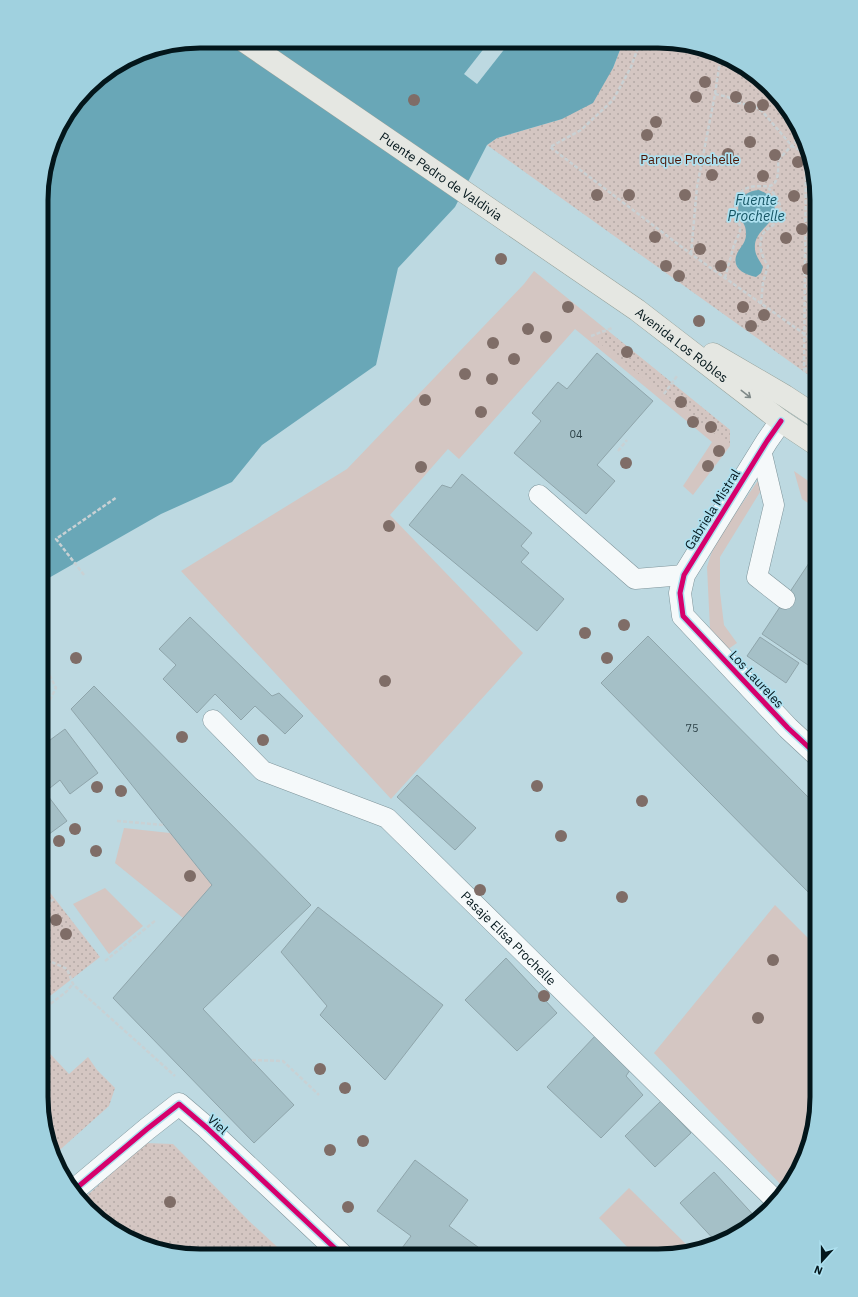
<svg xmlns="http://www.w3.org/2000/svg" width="858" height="1297" font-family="'IBM Plex Sans',sans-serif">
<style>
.grass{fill:#d4c6c2}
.park{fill:url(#park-dots)}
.water{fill:#69a7b7}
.pier{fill:#bdd9e1}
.building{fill:#a5c0c7;stroke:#8fa5ab}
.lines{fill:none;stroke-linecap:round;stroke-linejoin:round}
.lane-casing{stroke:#7e949a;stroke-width:21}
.street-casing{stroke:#7e949a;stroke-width:23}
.primary-casing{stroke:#95a19a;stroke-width:23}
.path{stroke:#c9d1d4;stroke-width:2.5;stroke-dasharray:4 2;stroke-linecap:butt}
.lane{stroke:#f5f9fa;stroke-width:20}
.street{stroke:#f5f9fa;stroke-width:22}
.primary{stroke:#e5e7e2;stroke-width:22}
.cycleway-casing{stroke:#aee1f0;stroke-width:8}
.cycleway{stroke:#d6006c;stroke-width:5}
.tree{fill:#7f6d67}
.oneway{stroke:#7f8988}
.labels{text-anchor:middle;stroke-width:3.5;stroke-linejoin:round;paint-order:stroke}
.number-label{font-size:11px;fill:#2d4248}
.park-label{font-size:13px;fill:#4c1403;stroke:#aee1f0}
.street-label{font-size:13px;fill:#03161b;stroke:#aee1f0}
.water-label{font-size:14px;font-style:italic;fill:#165564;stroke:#aee1f0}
.rim{fill:none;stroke:#03161b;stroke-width:5}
</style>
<defs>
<pattern id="park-dots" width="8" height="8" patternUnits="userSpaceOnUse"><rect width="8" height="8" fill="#d4c6c2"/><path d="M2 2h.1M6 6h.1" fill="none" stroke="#b4a9a6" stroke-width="1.8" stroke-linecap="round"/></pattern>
</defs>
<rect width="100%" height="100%" fill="#bdd9e1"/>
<g class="grass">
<path d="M534,271L730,430V446L693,495L683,486L712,442L575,329L459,459L448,449L390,515L523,653L391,799L181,571L347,469L524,284Z"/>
<path d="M794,471L817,487V509L802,499Z"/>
<path d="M759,479L765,484L720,557V592L724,625L737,643L727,650L710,629L707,567L711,554L719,537Z"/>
<path d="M124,828L170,833L212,885L183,918L115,863Z"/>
<path d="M105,888L143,926L109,954L73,904Z"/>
<path d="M775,905L817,947V1107L808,1148L790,1185L786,1190L654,1053Z"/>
<path d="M629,1188L691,1249L658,1256H636L599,1218Z"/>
</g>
<g class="park">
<path d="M623,42H679L718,53L754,74L784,103L805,139L817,200V381L487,145L497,138L562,119L613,68Z"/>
<path d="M607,330L730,430V446L598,342Z"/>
<path d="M41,881L100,957L41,1003Z"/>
<path d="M41,1044L69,1074L88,1057L97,1070L115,1088L109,1106L53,1156L41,1097Z"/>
<path d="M145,1143L173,1144L249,1221L286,1255H180L140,1244L104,1223L81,1201Z"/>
</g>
<g class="water">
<path d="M200,41L623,42L613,68L593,103L562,119L497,138L487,145L455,207L398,268L376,365L262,445L232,482L161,514L47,579L42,584V179L62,121L95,80L149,50Z"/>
<path d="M759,190C766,193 772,196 774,204C779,222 757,228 755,244C754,255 759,259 763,267L761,273L756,277C742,274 729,266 739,250C743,244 746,241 746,234C746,223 741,222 739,214C735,199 746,191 759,190Z"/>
</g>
<path class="pier" d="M489,42H510L477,84L464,74Z"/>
<g class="building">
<path d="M597,353L653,401L597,465L615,481L586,514L514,453L541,421L532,413L558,382L567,389Z"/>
<path d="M462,474L532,533L521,546L529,553L521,562L564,599L537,631L409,525L442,485L451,488Z"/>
<path d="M817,551V659L811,667L762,634Z"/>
<path d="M190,617L272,696L279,693L303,716L285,734L255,706L241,720L215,694L197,713L163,679L176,665L159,649Z"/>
<path d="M648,636L817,806V901L601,683Z"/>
<path d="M760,637L799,663L786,683L747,656Z"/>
<path d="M94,686L311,905L203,1009L294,1105L254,1143L113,998L212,885L71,709Z"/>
<path d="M65,729L98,773L70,794L60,780L45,792L67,821L41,840L42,737L46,743Z"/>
<path d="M417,775L476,828L455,850L397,797Z"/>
<path d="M318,907L443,1005L385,1080L320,1015L327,1006L281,952Z"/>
<path d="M506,958L557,1013L517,1051L465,1000Z"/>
<path d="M596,1035L630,1070L626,1076L643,1095L601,1138L547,1087Z"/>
<path d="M661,1101L691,1133L655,1167L625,1136Z"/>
<path d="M415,1160L468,1200L449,1226L482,1250L478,1255H404L399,1252L411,1236L377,1211Z"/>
<path d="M714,1172L758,1220L718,1244L680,1203Z"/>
</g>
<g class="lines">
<g class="lane-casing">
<g id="lane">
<path d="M761,450L774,505L757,577L785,599"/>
<path d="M539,495L635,579L684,575"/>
<path id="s1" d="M213,720L263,771L387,818L776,1201"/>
</g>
</g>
<g class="street-casing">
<g id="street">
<path d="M781,421L767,441L684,575L680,593L683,616L788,728L817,755"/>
<path d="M73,1191L147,1129L179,1104L207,1128L342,1255"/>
</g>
</g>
<g class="primary-casing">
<g id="primary">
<path id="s2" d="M244,41L637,310L781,421L817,445"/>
<path d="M713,354L785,396L817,417"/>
</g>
</g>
<g class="path">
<path d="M640,42L631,67L613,100L581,130L550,147L691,254L817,343"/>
<path d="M715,94L728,97L735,102L754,106L762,111L792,146L808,155"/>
<path d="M691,254L697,187L715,94L721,54"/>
<path d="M725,278C728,267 731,256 734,245C735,241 739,236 740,231C741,218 728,207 740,193C757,175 781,204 778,160L802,135"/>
<path d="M761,304L763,282L768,266C762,256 758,247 762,236C764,230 769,229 773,225C786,213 780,197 768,188"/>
<path d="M591,336L612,328"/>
<path d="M804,371L817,355"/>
<path d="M804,372L806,154"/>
<path d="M664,394L677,376"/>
<path d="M618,451L627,440"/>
<path d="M84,575L56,539L117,497"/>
<path d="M42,709L47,705L56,688L42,660"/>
<path d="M117,821L164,825"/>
<path d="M41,909L55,898"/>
<path d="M41,957L67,969L73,984L77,988L175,1076"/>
<path d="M105,961L156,920"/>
<path d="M41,1011L66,992L73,984"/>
<path d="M252,1060L283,1061L319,1095"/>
</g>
<use href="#lane" class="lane"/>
<use href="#street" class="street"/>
<use href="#primary" class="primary"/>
<g class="cycleway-casing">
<g id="cycleway">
<path d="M781,421L767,441L684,575L680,593L683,616L788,728L817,755"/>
<path d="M73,1191L147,1129L179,1104L207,1128L342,1255"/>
</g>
</g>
<use href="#cycleway" class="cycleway"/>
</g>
<g class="tree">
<circle cx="705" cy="82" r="6"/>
<circle cx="696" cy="97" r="6"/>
<circle cx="736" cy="97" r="6"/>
<circle cx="414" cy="100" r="6"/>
<circle cx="763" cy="105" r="6"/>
<circle cx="750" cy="107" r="6"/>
<circle cx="656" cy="122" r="6"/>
<circle cx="647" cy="135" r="6"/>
<circle cx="750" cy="142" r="6"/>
<circle cx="728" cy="154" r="6"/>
<circle cx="775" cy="155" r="6"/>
<circle cx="798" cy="162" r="6"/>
<circle cx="712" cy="175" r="6"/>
<circle cx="763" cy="176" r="6"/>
<circle cx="597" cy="195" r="6"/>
<circle cx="629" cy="195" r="6"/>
<circle cx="685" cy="195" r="6"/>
<circle cx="794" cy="196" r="6"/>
<circle cx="802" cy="229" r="6"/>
<circle cx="655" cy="237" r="6"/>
<circle cx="786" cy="238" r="6"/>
<circle cx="700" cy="249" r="6"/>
<circle cx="501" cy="259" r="6"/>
<circle cx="666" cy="266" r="6"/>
<circle cx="721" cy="266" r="6"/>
<circle cx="808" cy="269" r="6"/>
<circle cx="679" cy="276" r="6"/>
<circle cx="568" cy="307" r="6"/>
<circle cx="743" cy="307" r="6"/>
<circle cx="764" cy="315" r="6"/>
<circle cx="699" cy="321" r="6"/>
<circle cx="751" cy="326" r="6"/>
<circle cx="528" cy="329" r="6"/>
<circle cx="546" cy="337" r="6"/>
<circle cx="493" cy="343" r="6"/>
<circle cx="627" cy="352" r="6"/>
<circle cx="514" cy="359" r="6"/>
<circle cx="465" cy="374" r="6"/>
<circle cx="492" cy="379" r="6"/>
<circle cx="425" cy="400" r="6"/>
<circle cx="681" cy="402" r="6"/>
<circle cx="481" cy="412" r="6"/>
<circle cx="693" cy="422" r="6"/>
<circle cx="711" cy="427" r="6"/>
<circle cx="719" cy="451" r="6"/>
<circle cx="626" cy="463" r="6"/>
<circle cx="708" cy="466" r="6"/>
<circle cx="421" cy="467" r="6"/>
<circle cx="389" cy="526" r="6"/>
<circle cx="624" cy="625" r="6"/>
<circle cx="585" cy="633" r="6"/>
<circle cx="76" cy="658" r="6"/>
<circle cx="607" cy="658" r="6"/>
<circle cx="385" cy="681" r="6"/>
<circle cx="182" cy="737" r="6"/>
<circle cx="263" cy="740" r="6"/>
<circle cx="537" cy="786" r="6"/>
<circle cx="97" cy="787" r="6"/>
<circle cx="121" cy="791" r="6"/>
<circle cx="642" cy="801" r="6"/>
<circle cx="75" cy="829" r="6"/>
<circle cx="561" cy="836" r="6"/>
<circle cx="59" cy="841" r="6"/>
<circle cx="96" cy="851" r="6"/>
<circle cx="190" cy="876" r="6"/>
<circle cx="480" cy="890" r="6"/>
<circle cx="622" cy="897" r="6"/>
<circle cx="56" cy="920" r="6"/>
<circle cx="66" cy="934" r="6"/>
<circle cx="773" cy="960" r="6"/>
<circle cx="544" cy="996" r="6"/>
<circle cx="758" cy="1018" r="6"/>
<circle cx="320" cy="1069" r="6"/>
<circle cx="345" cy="1088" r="6"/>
<circle cx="363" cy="1141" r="6"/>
<circle cx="330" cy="1150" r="6"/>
<circle cx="170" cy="1202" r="6"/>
<circle cx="348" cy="1207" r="6"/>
</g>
<defs><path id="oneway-shaft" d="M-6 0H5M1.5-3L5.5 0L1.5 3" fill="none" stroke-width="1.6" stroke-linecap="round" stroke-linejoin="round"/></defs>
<use class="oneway" href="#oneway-shaft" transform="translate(746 394) rotate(38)"/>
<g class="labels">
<g class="number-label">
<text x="576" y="438">04</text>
<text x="692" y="732">75</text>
</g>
<g class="park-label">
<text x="690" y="164">Parque Prochelle</text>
</g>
<g class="street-label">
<text dy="5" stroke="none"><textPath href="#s2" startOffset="239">Puente Pedro de Valdivia</textPath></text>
<text dy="5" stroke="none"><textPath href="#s2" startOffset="533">Avenida Los Robles</textPath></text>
<text transform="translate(712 509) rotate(-58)" y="5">Gabriela Mistral</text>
<text transform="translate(757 679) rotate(47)" y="5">Los Laureles</text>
<text dy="5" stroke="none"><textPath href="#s1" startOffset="375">Pasaje Elisa Prochelle</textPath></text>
<text transform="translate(218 1124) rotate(42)" y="5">Viel</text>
</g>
<g class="water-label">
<text x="756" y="205">Fuente<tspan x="756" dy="16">Prochelle</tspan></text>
</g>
</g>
<path d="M0 0H858V1297H0ZM200 48H658A152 152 0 0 1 810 200V1097A152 152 0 0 1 658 1249H200A152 152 0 0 1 48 1097V200A152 152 0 0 1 200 48Z" fill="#a0d1df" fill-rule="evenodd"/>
<path class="rim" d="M200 48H658A152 152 0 0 1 810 200V1097A152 152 0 0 1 658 1249H200A152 152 0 0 1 48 1097V200A152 152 0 0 1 200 48Z"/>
<g transform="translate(822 1261) rotate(201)" stroke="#aee1f0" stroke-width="3" paint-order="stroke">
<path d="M0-3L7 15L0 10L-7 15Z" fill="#03161b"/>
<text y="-6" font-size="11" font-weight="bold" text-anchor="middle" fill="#03161b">N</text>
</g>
</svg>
